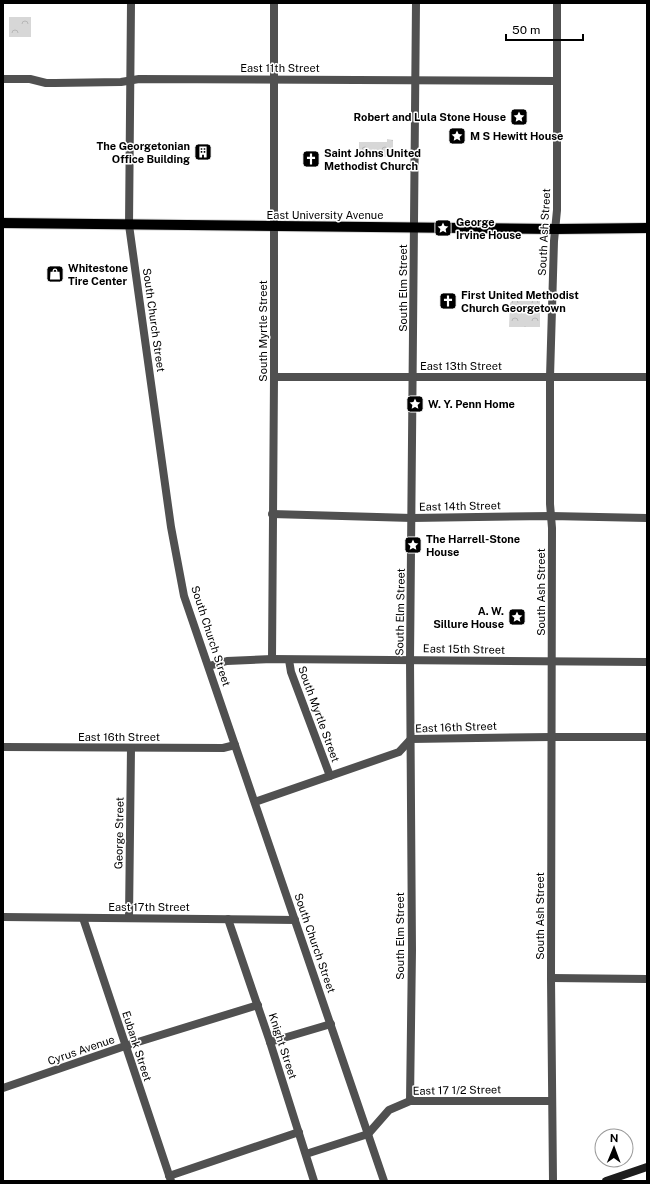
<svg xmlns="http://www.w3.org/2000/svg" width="650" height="1184" font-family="'Public Sans',sans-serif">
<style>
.park{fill:url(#park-crowns)}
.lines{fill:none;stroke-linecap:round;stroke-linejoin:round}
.primary-casing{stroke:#dbdbdb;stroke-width:12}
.street{stroke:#505050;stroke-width:8}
.secondary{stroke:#1d1d1d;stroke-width:8}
.primary{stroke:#000;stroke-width:10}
.labels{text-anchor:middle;stroke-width:3;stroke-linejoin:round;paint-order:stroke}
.street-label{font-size:11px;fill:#000;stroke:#fff}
.poi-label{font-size:11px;font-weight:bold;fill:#000;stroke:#fff;text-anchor:start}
</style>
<defs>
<pattern id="park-crowns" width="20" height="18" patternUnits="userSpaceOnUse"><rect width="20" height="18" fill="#d7d7d7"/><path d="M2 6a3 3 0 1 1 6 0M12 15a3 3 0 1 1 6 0" fill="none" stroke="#b7b7b7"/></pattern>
</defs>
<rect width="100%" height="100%" fill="#fff"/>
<g class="park">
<rect x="9" y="17" width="22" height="20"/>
<path d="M387,139L393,140V157L359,156V142H387Z"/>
<path d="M512,301H540V327H509L510,303Z"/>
</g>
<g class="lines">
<g class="primary-casing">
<path id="primary" d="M3,223L556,229L647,228"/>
</g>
<g class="street">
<path d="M131,3L129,225L171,527L184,596L384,1181"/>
<path d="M3,79H30L46,83H55L121,82L139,79L557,81"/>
<path d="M274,377H647"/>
<path d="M272,514L412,518L551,516L647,518"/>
<path d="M272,659L274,377V3"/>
<path d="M289,660L291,672L330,776"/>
<path d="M209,666L227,661L272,659L647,662"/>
<path d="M3,747L223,748L235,745"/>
<path d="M255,802L399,752L411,739L551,737H647"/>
<path d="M3,917L295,920"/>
<path d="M83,918L171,1181"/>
<path d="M129,918L131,748"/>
<path d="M228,919L270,1042L314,1181"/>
<path d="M551,978L647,979"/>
<path d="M270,1042L331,1024"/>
<path d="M3,1088L125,1046L258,1005"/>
<path d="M410,1101L412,950L410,660L416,3"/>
<path d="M306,1154L368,1134L389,1110L410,1101H552"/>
<path d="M169,1176L299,1132"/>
<path d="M553,1181L551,978L552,528L550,504V377L554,241L557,210V3"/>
</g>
<path class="secondary" d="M606,1181L647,1167"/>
<use href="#primary" class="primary"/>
</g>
<defs>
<g id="sight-square" transform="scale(0.9)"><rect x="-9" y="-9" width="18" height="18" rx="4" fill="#000" stroke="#fff"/><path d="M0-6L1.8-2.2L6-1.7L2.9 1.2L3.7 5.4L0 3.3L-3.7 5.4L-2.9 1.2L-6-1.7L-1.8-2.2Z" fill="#fff"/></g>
<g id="building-square" transform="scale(0.9)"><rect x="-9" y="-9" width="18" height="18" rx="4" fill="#000" stroke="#fff"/><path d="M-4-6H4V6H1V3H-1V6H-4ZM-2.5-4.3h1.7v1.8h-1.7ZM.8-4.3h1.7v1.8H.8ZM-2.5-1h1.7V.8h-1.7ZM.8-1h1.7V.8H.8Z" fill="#fff"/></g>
<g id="church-square" transform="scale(0.9)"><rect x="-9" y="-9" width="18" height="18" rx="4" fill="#000" stroke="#fff"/><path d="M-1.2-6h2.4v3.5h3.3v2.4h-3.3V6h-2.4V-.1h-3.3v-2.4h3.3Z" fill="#fff"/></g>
<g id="shop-square" transform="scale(0.9)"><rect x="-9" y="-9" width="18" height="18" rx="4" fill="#000" stroke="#fff"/><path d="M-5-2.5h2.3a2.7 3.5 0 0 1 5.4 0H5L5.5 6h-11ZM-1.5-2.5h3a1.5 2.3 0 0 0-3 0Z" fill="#fff"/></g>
</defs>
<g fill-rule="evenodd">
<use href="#sight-square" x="519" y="117"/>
<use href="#sight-square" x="457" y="136"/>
<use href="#building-square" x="203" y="152"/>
<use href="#church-square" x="311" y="159"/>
<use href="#sight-square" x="443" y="228"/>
<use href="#shop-square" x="55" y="274"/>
<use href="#church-square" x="448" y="301"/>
<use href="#sight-square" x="415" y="404"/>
<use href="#sight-square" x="413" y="545"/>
<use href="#sight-square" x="517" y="617"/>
</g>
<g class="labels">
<g class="street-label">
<text x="280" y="72">East 11th Street</text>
<text x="325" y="219">East University Avenue</text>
<text transform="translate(544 232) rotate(-87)" y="4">South Ash Street</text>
<text transform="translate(403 288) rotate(-90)" y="4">South Elm Street</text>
<text transform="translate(154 320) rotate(82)" y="4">South Church Street</text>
<text transform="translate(263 331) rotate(-90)" y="4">South Myrtle Street</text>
<text x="461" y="370">East 13th Street</text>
<text transform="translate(460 506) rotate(-1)" y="4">East 14th Street</text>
<text transform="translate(541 592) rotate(-90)" y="4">South Ash Street</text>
<text transform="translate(400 612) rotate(-89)" y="4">South Elm Street</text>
<text transform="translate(211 636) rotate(72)" y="4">South Church Street</text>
<text transform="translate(464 649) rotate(1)" y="4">East 15th Street</text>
<text transform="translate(319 714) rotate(70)" y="4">South Myrtle Street</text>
<text transform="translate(456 727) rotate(-2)" y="4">East 16th Street</text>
<text x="119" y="741">East 16th Street</text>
<text transform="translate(119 833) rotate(-89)" y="4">George Street</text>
<text x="149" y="911">East 17th Street</text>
<text transform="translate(540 916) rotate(-90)" y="4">South Ash Street</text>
<text transform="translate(400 936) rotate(-90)" y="4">South Elm Street</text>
<text transform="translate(315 943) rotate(71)" y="4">South Church Street</text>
<text transform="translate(137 1046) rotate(72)" y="4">Eubank Street</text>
<text transform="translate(283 1046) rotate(72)" y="4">Knight Street</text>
<text transform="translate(81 1050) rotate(-19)" y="4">Cyrus Avenue</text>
<text transform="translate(457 1090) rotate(-1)" y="4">East 17 1/2 Street</text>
</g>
<g class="poi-label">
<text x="506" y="121" text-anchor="end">Robert and Lula Stone House</text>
<text x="470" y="140">M S Hewitt House</text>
<text x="190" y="150" text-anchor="end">The Georgetonian<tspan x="190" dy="13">Office Building</tspan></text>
<text x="324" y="157">Saint Johns United<tspan x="324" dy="13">Methodist Church</tspan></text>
<text x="456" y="226">George<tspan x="456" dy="13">Irvine House</tspan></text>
<text x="68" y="272">Whitestone<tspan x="68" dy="13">Tire Center</tspan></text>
<text x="461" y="299">First United Methodist<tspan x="461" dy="13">Church Georgetown</tspan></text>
<text x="428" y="408">W. Y. Penn Home</text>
<text x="426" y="543">The Harrell-Stone<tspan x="426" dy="13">House</tspan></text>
<text x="504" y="615" text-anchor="end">A. W.<tspan x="504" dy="13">Sillure House</tspan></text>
</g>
</g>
<rect width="650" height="1184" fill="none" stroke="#000000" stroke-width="8"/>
<g transform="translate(614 1148) rotate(1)"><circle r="19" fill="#ffffff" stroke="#999999"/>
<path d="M0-3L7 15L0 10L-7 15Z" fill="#000000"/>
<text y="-6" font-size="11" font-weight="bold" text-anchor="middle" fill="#000000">N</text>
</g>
<path d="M506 34v6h77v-6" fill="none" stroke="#000000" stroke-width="2"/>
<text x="512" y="34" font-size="12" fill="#000000" stroke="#ffffff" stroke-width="3" paint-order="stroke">50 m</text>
</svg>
